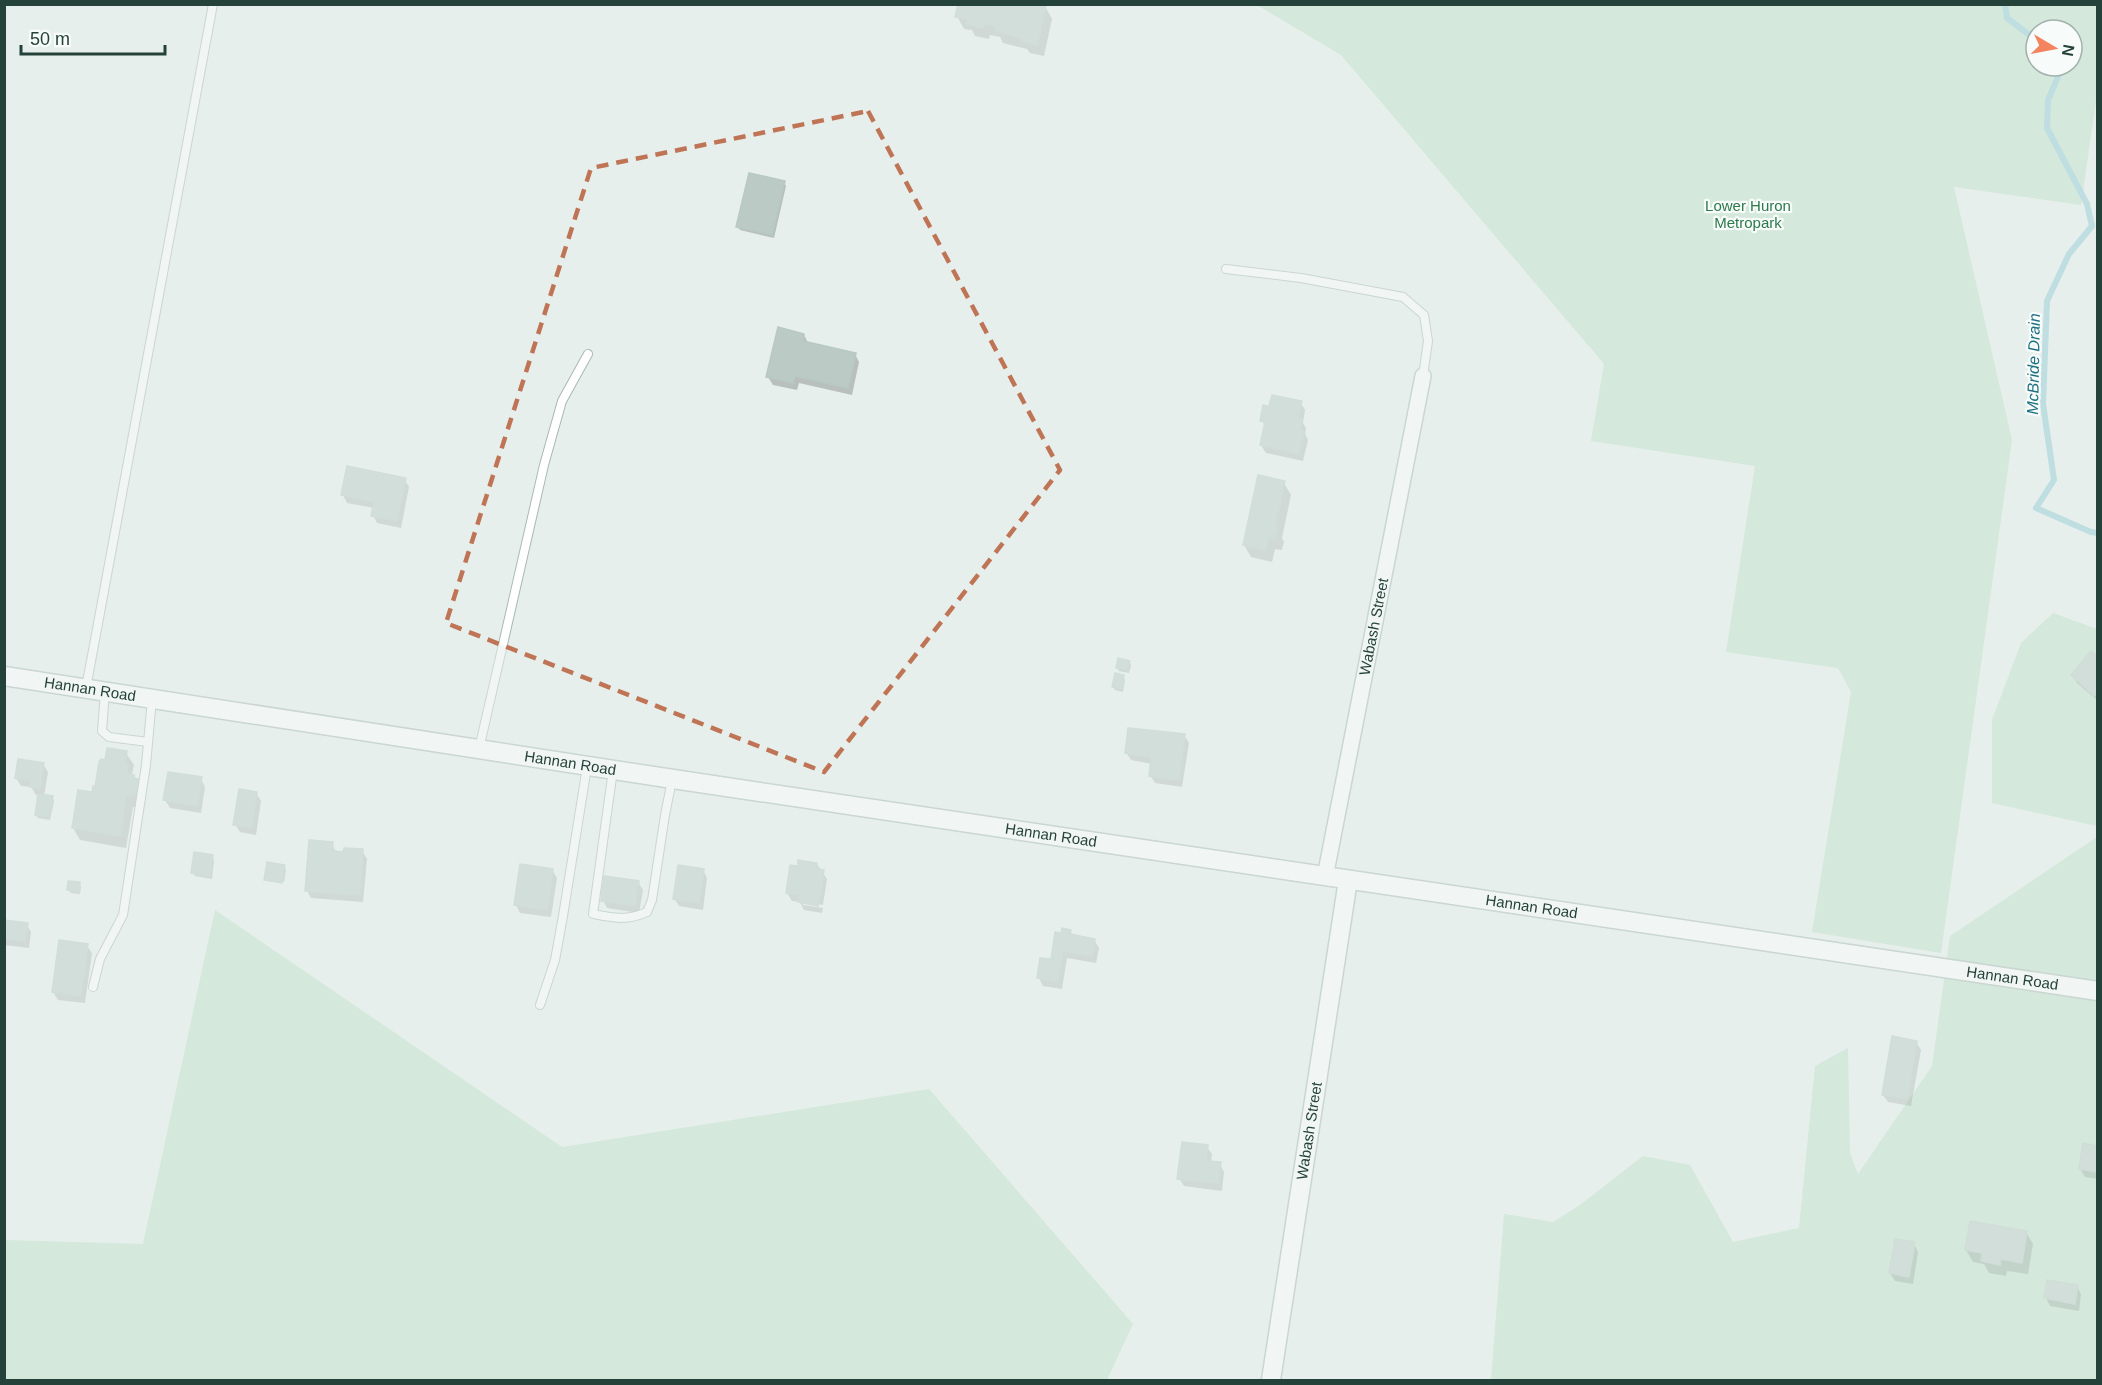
<svg xmlns="http://www.w3.org/2000/svg" width="2102" height="1385" font-family="Helvetica,sans-serif">
<style>
.green{fill:#bfe0c8;fill-rule:evenodd}
.shadow{fill:#0003}
.lines{fill:none;stroke-linecap:round;stroke-linejoin:round}
.stream{stroke:#8ec9d4;stroke-width:6}
.building{fill:#bbcac4;stroke:#b8c9c2;stroke-width:1.5}
.service-casing{stroke:#a8b8b2;stroke-width:10}
.minor-casing{stroke:#a8b8b2;stroke-width:18}
.tertiary-casing{stroke:#a8b8b2;stroke-width:21}
.service{stroke:#fff;stroke-width:8}
.minor{stroke:#fff;stroke-width:15}
.tertiary{stroke:#fff;stroke-width:18}
.marked{fill:none;stroke:#c07456;stroke-width:4.5;stroke-dasharray:12 8;stroke-linejoin:round}
.labels{text-anchor:middle;stroke-width:4.5;stroke-linejoin:round;paint-order:stroke}
.park-label{font-size:15px;fill:#2d7a4b;stroke:#f7fbf9}
.street-label{font-size:15px;fill:#24423a;stroke:#f7fbf9}
.water-label{font-size:16px;font-style:italic;fill:#1c6f80;stroke:#f7fbf9}
</style>
<rect width="100%" height="100%" fill="#e6efeb"/>
<g class="green">
<path d="M1257,5H2097V94L2081,205L1954,187L2012,440L1941,953L1812,932L1851,692L1838,668L1726,652L1755,466L1591,441L1604,364L1341,55ZM2036,30H2072V66H2036Z"/>
<path d="M2053,613L2097,629V826L1992,803V720L2021,643Z"/>
<path d="M2097,837V1380H1491L1504,1214L1553,1222L1580,1205L1643,1156L1690,1165L1733,1242L1799,1228L1815,1066L1848,1048L1850,1153L1858,1174L1932,1066L1950,936Z"/>
<path d="M215,910L562,1147L929,1089L1133,1324L1107,1380H5V1240L143,1244Z"/>
</g>
<g class="shadow">
<path d="M960,4H1037L1045,6L1052,19L1044,56L1030,53L1027,49L1003,43L1000,37L990,35L989,39L975,36L972,30L964,29L957,16Z"/>
<path d="M784,182L786,186L774,238L740,230L738,227Z"/>
<path d="M804,335L808,343L855,354L859,362L852,395L799,383L797,390L773,385L768,377Z"/>
<path d="M1301,403L1305,410L1303,423L1306,428L1305,434L1308,440L1303,461L1266,453L1261,445L1265,427L1262,420L1270,408Z"/>
<path d="M405,480L409,487L401,528L377,523L373,515L374,508L347,503L343,495Z"/>
<path d="M1284,483L1291,495L1282,538L1284,542L1282,550L1275,549L1272,562L1251,557L1244,545Z"/>
<path d="M2098,659V701L2077,683L2072,675Z"/>
<path d="M1129,662L1131,665L1129,673L1119,671L1117,668Z"/>
<path d="M1123,676L1125,680L1123,692L1115,690L1113,687Z"/>
<path d="M1184,735L1189,743L1182,787L1155,783L1150,775L1152,764L1131,760L1126,752Z"/>
<path d="M126,753L134,765L132,774L145,793L138,808L133,807L126,848L80,840L73,828L96,788L106,762Z"/>
<path d="M43,764L48,772L44,796L52,797L54,801L50,820L38,818L36,815L39,795H36L31,787L21,786L16,778Z"/>
<path d="M201,779L205,787L201,813L170,808L165,800Z"/>
<path d="M256,793L261,801L256,835L240,832L235,824Z"/>
<path d="M332,843L336,853L362,851L367,859L363,902L311,898L307,891Z"/>
<path d="M212,856L214,860L212,879L195,876L193,873Z"/>
<path d="M817,864L827,879L823,905L803,902V905L823,908L822,913L804,910L800,902L792,901L787,893Z"/>
<path d="M284,867L286,870L284,882L266,879Z"/>
<path d="M552,870L557,878L551,917L520,913L516,905Z"/>
<path d="M703,870L707,878L703,910L679,906L674,898Z"/>
<path d="M638,882L643,890L639,913L607,908L603,900Z"/>
<path d="M79,884L81,887L80,894L71,893L69,890Z"/>
<path d="M4,922L27,925L31,932L29,948L4,945Z"/>
<path d="M1070,931L1073,936L1094,940L1099,948L1096,963L1067,958L1062,989L1043,986L1039,978L1052,961Z"/>
<path d="M87,946L92,953L85,1003L58,1000L53,992Z"/>
<path d="M1916,1042L1921,1050L1911,1106L1888,1102L1883,1095Z"/>
<path d="M1207,1147L1212,1154L1211,1163L1220,1164L1224,1172L1222,1191L1184,1186L1179,1178Z"/>
<path d="M2098,1147V1179L2085,1177L2080,1169Z"/>
<path d="M2026,1232L2033,1244L2028,1274L2007,1271L2006,1276L1989,1273L1984,1264L1973,1262L1966,1250Z"/>
<path d="M1914,1244L1918,1252L1913,1284L1895,1281L1890,1273Z"/>
<path d="M2077,1286L2081,1294L2079,1311L2050,1306L2046,1298Z"/>
</g>
<g class="lines">
<g class="stream">
<path d="M2005,4L2007,18L2036,40"/>
<path d="M2059,66L2061,70L2048,100L2047,128L2087,204L2092,226L2069,254L2047,301L2043,404L2054,480L2036,508L2091,532L2098,533"/>
</g>
</g>
<g class="building">
<path d="M958,4L1046,5L1037,45L1021,41L1022,38L995,31L996,26L984,23L983,28L966,24L968,19L955,17Z"/>
<path d="M749,173L785,181L772,235L736,227Z"/>
<path d="M778,327L804,334L803,341L856,353L848,388L795,376L793,383L766,377Z"/>
<path d="M1272,395L1302,401L1298,418L1302,419L1300,430L1304,431L1299,454L1260,445L1265,422L1260,421L1263,405L1269,406Z"/>
<path d="M347,466L406,478L397,521L371,516L374,502L341,495Z"/>
<path d="M1258,475L1285,481L1275,527L1278,528L1275,539L1269,537L1266,550L1243,545Z"/>
<path d="M2091,651L2098,657V692L2094,696L2071,675Z"/>
<path d="M1118,658L1130,661L1127,670L1116,668Z"/>
<path d="M1115,673L1124,675L1122,689L1112,687Z"/>
<path d="M1128,728L1185,734L1179,780L1149,776L1151,757L1125,753Z"/>
<path d="M107,748L127,751L125,764H128L127,774L134,775V778L139,779L136,793H132L131,796L126,795L120,836L72,828L78,790L92,792L93,786L95,787L99,762L101,759L105,760Z"/>
<path d="M18,759L44,763L40,789L30,787V780L15,778Z"/>
<path d="M168,772L202,777L197,806L163,800Z"/>
<path d="M239,789L257,792L252,828L233,825Z"/>
<path d="M38,794L53,796L49,817L35,815Z"/>
<path d="M309,840L333,842L332,851L343,852L344,848L363,849L360,895L305,891Z"/>
<path d="M194,852L213,855L210,876L191,873Z"/>
<path d="M798,860L817,863L816,869L824,870L818,906L798,902L799,895L786,893L790,865L798,866Z"/>
<path d="M267,862L285,865L282,883L264,880Z"/>
<path d="M520,864L553,869L547,910L514,905Z"/>
<path d="M678,865L704,869L699,903L673,899Z"/>
<path d="M604,876L639,881L635,906L601,901Z"/>
<path d="M68,881L80,882L79,892L67,890Z"/>
<path d="M4,920L28,923L25,941L4,938Z"/>
<path d="M1062,928L1071,930L1070,934L1095,939L1092,956L1063,951L1058,982L1037,978L1040,958L1051,959L1055,932L1061,933Z"/>
<path d="M59,940L88,944L81,996L52,992Z"/>
<path d="M1892,1036L1917,1041L1907,1099L1882,1095Z"/>
<path d="M1182,1142L1208,1145L1206,1161L1221,1162L1218,1183L1177,1179Z"/>
<path d="M2083,1143L2098,1146V1172L2079,1169Z"/>
<path d="M1970,1221L2027,1231L2022,1263L2001,1259L2000,1265L1981,1261L1982,1253L1965,1250Z"/>
<path d="M1895,1239L1915,1242L1909,1277L1889,1273Z"/>
<path d="M2047,1280L2078,1285L2075,1304L2044,1298Z"/>
</g>
<g class="lines">
<g class="service-casing">
<g id="service">
<path d="M1226,269L1301,278L1403,297L1424,315L1428,341L1423,376"/>
<path d="M86,688L213,4"/>
<path d="M105,692L102,731L109,737L148,742"/>
<path d="M479,749L544,465L562,401L588,354"/>
<path d="M613,770L593,914C613,918 627,921 647,912L652,900L665,815L672,780"/>
<path d="M93,987L100,959L123,915L146,765L152,699"/>
<path d="M540,1005L555,960L563,916L587,767"/>
</g>
</g>
<g class="minor-casing">
<g id="minor">
<path id="s1" d="M1325,877L1423,376"/>
</g>
</g>
<g class="tertiary-casing">
<g id="tertiary">
<path id="s2" d="M4,676L673,779L2098,991"/>
<path id="s3" d="M1271,1380L1348,880"/>
</g>
</g>
<use href="#service" class="service"/>
<use href="#minor" class="minor"/>
<use href="#tertiary" class="tertiary"/>
</g>
<path d="M0 0H2102V1385H0ZM868,111L1060,470L824,772L446,623L591,168Z" fill="#e6efeb" fill-opacity=".55" fill-rule="evenodd"/>
<path class="marked" d="M868,111L1060,470L824,772L446,623L591,168Z"/>
<g class="labels">
<g class="park-label">
<text x="1748" y="211">Lower Huron<tspan x="1748" dy="17">Metropark</tspan></text>
</g>
<g class="street-label">
<text dy="5" stroke="none"><textPath href="#s1" startOffset="255">Wabash Street</textPath></text>
<text dy="5" stroke="none"><textPath href="#s2" startOffset="87">Hannan Road</textPath></text>
<text dy="5" stroke="none"><textPath href="#s2" startOffset="573">Hannan Road</textPath></text>
<text dy="5" stroke="none"><textPath href="#s2" startOffset="1059">Hannan Road</textPath></text>
<text dy="5" stroke="none"><textPath href="#s2" startOffset="1545">Hannan Road</textPath></text>
<text dy="5" stroke="none"><textPath href="#s2" startOffset="2031">Hannan Road</textPath></text>
<text dy="5" stroke="none"><textPath href="#s3" startOffset="252">Wabash Street</textPath></text>
</g>
<g class="water-label">
<text transform="translate(2033 364) rotate(-89)" y="6">McBride Drain</text>
</g>
</g>
<rect width="2102" height="1385" fill="none" stroke="#24423a" stroke-width="12"/>
<g transform="translate(2054 48) rotate(100)"><circle r="28" fill="#f7fbf9" stroke="#a3b1ad" stroke-width="1.5"/>
<path d="M0-4.5L10 22L0 15L-10 22Z" fill="#f4845f"/>
<text y="-9" font-size="16" font-weight="bold" text-anchor="middle" fill="#24423a">N</text>
</g>
<path d="M21 45v9h144v-9" fill="none" stroke="#24423a" stroke-width="3"/>
<text x="30" y="45" font-size="18" fill="#24423a" stroke="#f7fbf9" stroke-width="4.5" paint-order="stroke">50 m</text>
</svg>
